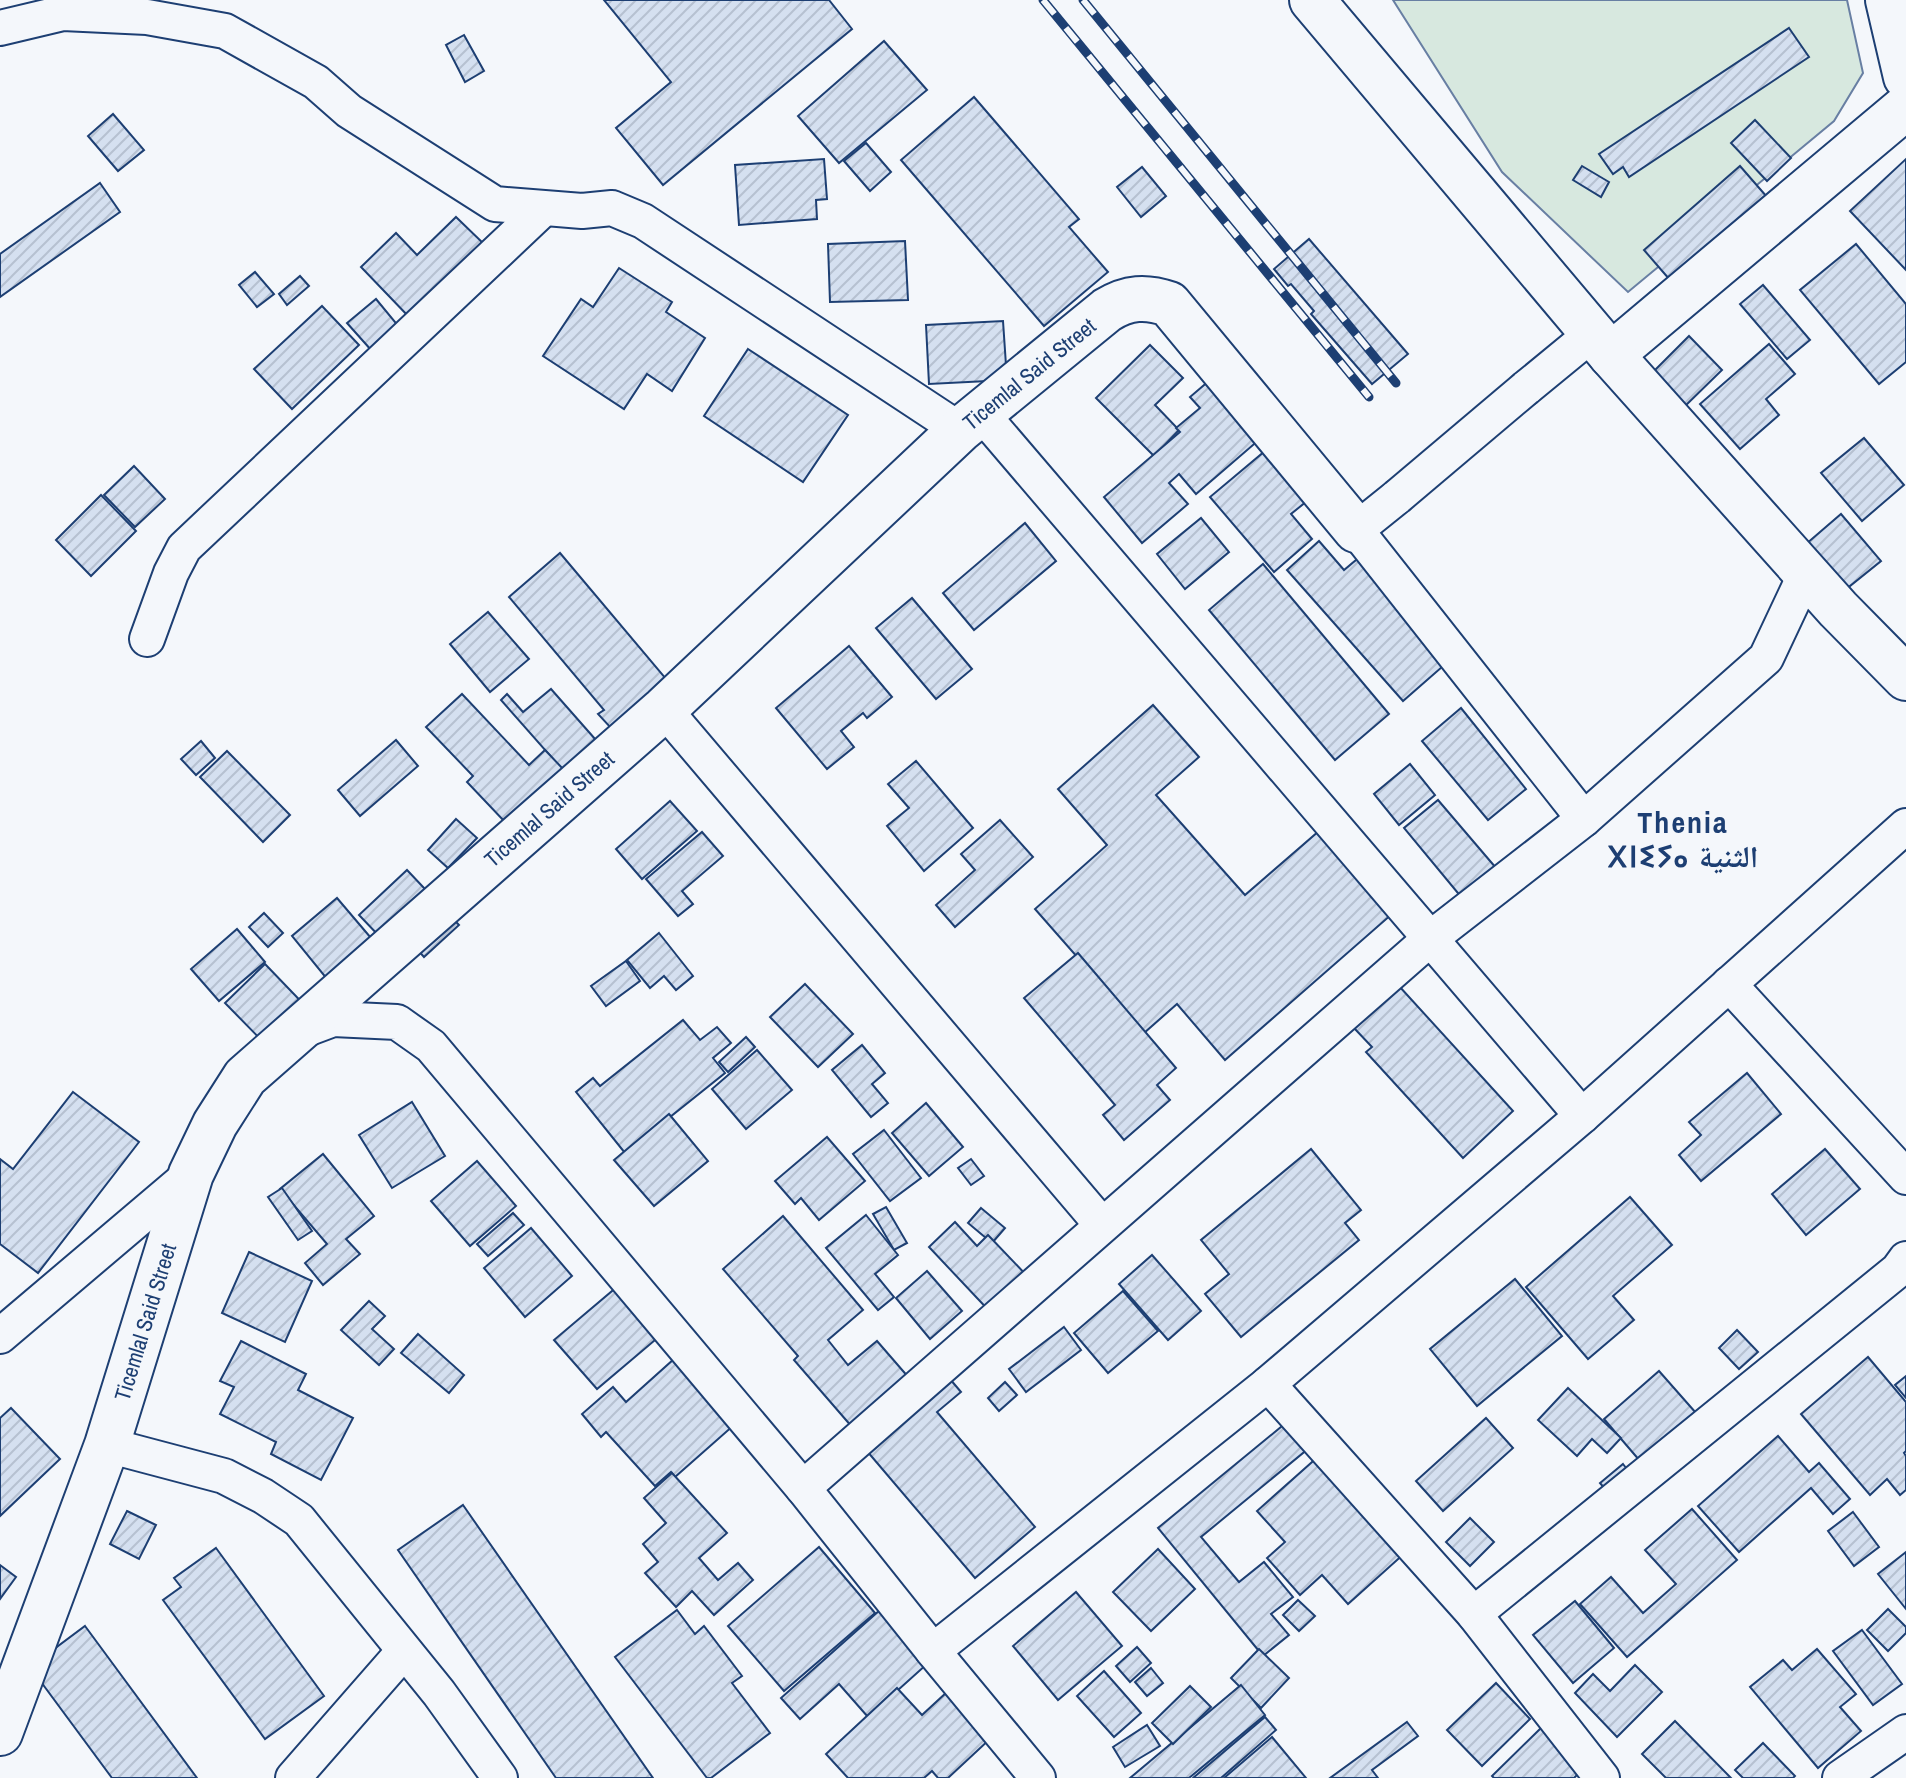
<svg xmlns="http://www.w3.org/2000/svg" width="1906" height="1778" font-family="'Archivo Narrow','Noto Naskh Arabic','Noto Sans Tifinagh',sans-serif">
<style>
.pitch{fill:#d7e8df;stroke:#687fa3;stroke-width:2}
.building{fill:url(#building-hatch);stroke:#1d3f73;stroke-width:2}
.lines{fill:none;stroke-linecap:round;stroke-linejoin:round}
.minor-casing{stroke:#1d3f73;stroke-width:38}
.secondary-casing{stroke:#1d3f73;stroke-width:48}
.primary-casing{stroke:#1d3f73;stroke-width:48}
.minor{stroke:#f4f7fb;stroke-width:34}
.secondary{stroke:#f4f7fb;stroke-width:44}
.primary{stroke:#f4f7fb;stroke-width:44}
.rail-casing{stroke:#1d3f73;stroke-width:9}
.rail{stroke:#f4f7fb;stroke-width:6;stroke-dasharray:18;stroke-linecap:butt}
.minor-bridge-casing{stroke:#1d3f73;stroke-width:38;stroke-linecap:butt}
.minor-bridge{stroke:#f4f7fb;stroke-width:34}
.labels{text-anchor:middle;stroke-width:6;stroke-linejoin:round;paint-order:stroke}
.street-label{font-size:22px;fill:#1d3f73;stroke:#f4f7fb}
.district-label{font-size:30px;font-weight:bold;letter-spacing:2px;fill:#1d3f73;stroke:#f4f7fb}
</style>
<defs>
<pattern id="building-hatch" width="6" height="6" patternUnits="userSpaceOnUse" patternTransform="scale(2)"><rect width="6" height="6" fill="#d5e0f0"/><path d="M-1 1l2-2M0 6l6-6M5 7l2-2" fill="none" stroke="#b6c1d1"/></pattern>
</defs>
<rect width="100%" height="100%" fill="#f4f7fb"/>
<path class="pitch" d="M1393,0H1847L1863,73L1834,121L1628,292L1502,172Z"/>
<g class="building">
<path d="M604,0H829L852,29L663,185L616,128L671,82Z"/>
<path d="M1789,28L1809,57L1629,177L1623,167L1613,174L1599,154Z"/>
<path d="M464,35L484,71L465,82L446,45Z"/>
<path d="M884,41L927,90L839,163L798,116Z"/>
<path d="M974,97L1079,219L1069,227L1108,272L1044,326L901,160Z"/>
<path d="M113,114L144,150L118,171L88,136Z"/>
<path d="M1755,120L1791,158L1767,181L1731,143Z"/>
<path d="M866,143L891,172L870,191L844,161Z"/>
<path d="M824,159L827,199L816,200L817,219L739,225L735,165Z"/>
<path d="M1906,159V270L1850,211Z"/>
<path d="M1582,166L1609,182L1601,197L1573,180Z"/>
<path d="M1740,166L1767,197L1670,280L1644,250Z"/>
<path d="M1142,167L1166,196L1141,217L1117,187Z"/>
<path d="M100,183L120,212L0,297V254Z"/>
<path d="M456,217L486,246L411,319L361,267L396,233L417,255Z"/>
<path d="M1309,239L1408,354L1372,384L1311,314L1314,311L1291,284L1288,286L1274,269Z"/>
<path d="M905,241L908,300L830,302L828,244Z"/>
<path d="M1856,244L1906,304V362L1879,384L1800,290Z"/>
<path d="M619,268L672,302L666,312L705,338L672,391L647,374L624,409L543,356L581,299L593,307Z"/>
<path d="M255,272L274,294L257,307L239,285Z"/>
<path d="M300,276L309,286L287,305L279,294Z"/>
<path d="M1763,285L1810,340L1787,359L1740,304Z"/>
<path d="M376,299L400,328L372,351L347,323Z"/>
<path d="M322,306L359,345L292,409L254,369Z"/>
<path d="M1003,321L1007,380L929,384L926,325Z"/>
<path d="M1689,336L1722,370L1682,409L1650,375Z"/>
<path d="M1769,344L1795,374L1766,399L1779,415L1740,449L1700,404Z"/>
<path d="M1150,345L1183,378L1155,405L1179,430L1154,456L1096,398Z"/>
<path d="M748,349L848,415L803,482L704,416Z"/>
<path d="M1210,380L1260,439L1196,494L1179,474L1169,483L1188,504L1142,543L1104,497L1180,432L1176,428L1200,408L1190,397Z"/>
<path d="M1864,438L1904,485L1862,521L1821,473Z"/>
<path d="M1265,451L1307,501L1291,514L1312,539L1274,572L1210,497Z"/>
<path d="M134,466L165,499L135,527L104,495Z"/>
<path d="M101,495L136,531L91,576L56,540Z"/>
<path d="M1841,514L1881,561L1845,590L1806,544Z"/>
<path d="M1201,518L1229,552L1185,589L1157,554Z"/>
<path d="M1025,523L1056,561L974,630L943,593Z"/>
<path d="M1319,541L1344,570L1362,555L1450,660L1403,701L1287,570Z"/>
<path d="M560,553L667,680L610,727L598,714L604,710L509,597Z"/>
<path d="M1263,564L1389,714L1335,760L1209,610Z"/>
<path d="M912,598L972,669L936,699L876,628Z"/>
<path d="M488,612L529,659L490,692L450,644Z"/>
<path d="M849,646L892,697L867,718L863,713L841,731L854,747L827,769L776,708Z"/>
<path d="M551,689L610,756L576,785L501,700L507,694L523,712Z"/>
<path d="M462,694L529,765L545,750L583,790L526,844L467,782L473,776L426,727Z"/>
<path d="M1153,705L1199,757L1156,795L1245,895L1319,831L1392,914L1225,1060L1177,1004L1144,1033L1035,909L1107,845L1058,789Z"/>
<path d="M1461,708L1526,789L1488,820L1422,741Z"/>
<path d="M396,740L418,766L360,816L338,790Z"/>
<path d="M201,741L215,758L196,775L181,759Z"/>
<path d="M227,751L290,815L263,842L200,777Z"/>
<path d="M916,761L973,828L924,871L887,826L909,808L888,784Z"/>
<path d="M1410,764L1435,795L1399,825L1374,794Z"/>
<path d="M1438,800L1502,875L1467,904L1404,828Z"/>
<path d="M670,801L697,831L642,879L616,849Z"/>
<path d="M456,819L477,838L448,868L428,850Z"/>
<path d="M1000,820L1033,857L955,927L936,905L975,870L961,854Z"/>
<path d="M702,832L723,856L682,891L693,904L678,916L646,879Z"/>
<path d="M407,870L459,925L424,957L416,948L403,961L359,915Z"/>
<path d="M337,898L382,951L336,990L292,936Z"/>
<path d="M264,913L283,933L268,947L249,927Z"/>
<path d="M237,929L265,962L219,1001L191,969Z"/>
<path d="M659,933L693,976L676,990L664,976L650,988L627,960Z"/>
<path d="M1078,953L1176,1068L1157,1085L1170,1100L1124,1140L1103,1115L1115,1105L1024,998Z"/>
<path d="M626,961L640,981L606,1006L591,986Z"/>
<path d="M265,964L316,1017L276,1055L225,1003Z"/>
<path d="M805,984L853,1034L818,1067L770,1017Z"/>
<path d="M1399,986L1513,1111L1463,1158L1366,1052L1372,1047L1354,1028Z"/>
<path d="M683,1020L700,1040L717,1027L731,1043L713,1058L725,1073L625,1153L576,1092L593,1078L600,1086Z"/>
<path d="M746,1037L755,1047L728,1072L719,1062Z"/>
<path d="M862,1045L885,1073L872,1084L888,1103L871,1117L832,1070Z"/>
<path d="M757,1050L792,1090L746,1129L712,1089Z"/>
<path d="M1747,1073L1781,1114L1701,1181L1679,1155L1701,1135L1689,1122Z"/>
<path d="M73,1092L139,1142L38,1273L0,1244V1159L13,1169Z"/>
<path d="M412,1102L445,1156L392,1188L359,1135Z"/>
<path d="M926,1103L963,1147L929,1176L892,1133Z"/>
<path d="M669,1114L708,1161L654,1206L614,1160Z"/>
<path d="M884,1130L921,1178L890,1201L853,1154Z"/>
<path d="M827,1137L865,1181L819,1220L801,1198L795,1204L775,1181Z"/>
<path d="M1311,1149L1361,1210L1345,1223L1359,1240L1241,1337L1205,1294L1229,1274L1201,1240Z"/>
<path d="M1825,1149L1860,1189L1806,1235L1772,1194Z"/>
<path d="M323,1154L374,1216L346,1239L360,1254L323,1285L305,1263L327,1244L280,1189Z"/>
<path d="M971,1159L984,1176L971,1185L958,1168Z"/>
<path d="M477,1161L516,1206L470,1246L431,1201Z"/>
<path d="M282,1188L312,1231L298,1240L268,1197Z"/>
<path d="M1630,1197L1672,1245L1613,1296L1634,1320L1588,1359L1526,1287Z"/>
<path d="M886,1207L907,1243L894,1250L873,1214Z"/>
<path d="M981,1208L1005,1228L992,1243L968,1223Z"/>
<path d="M513,1213L524,1225L488,1256L477,1244Z"/>
<path d="M866,1215L898,1255L875,1274L894,1297L878,1310L826,1248Z"/>
<path d="M783,1216L863,1310L828,1340L848,1365L877,1341L916,1386L859,1435L794,1360L798,1356L723,1269Z"/>
<path d="M955,1222L977,1246L988,1235L1031,1280L994,1316L929,1247Z"/>
<path d="M531,1228L572,1276L525,1317L484,1268Z"/>
<path d="M249,1252L312,1281L285,1342L222,1313Z"/>
<path d="M1152,1255L1201,1311L1168,1340L1119,1284Z"/>
<path d="M927,1271L962,1311L930,1339L896,1298Z"/>
<path d="M1515,1279L1562,1336L1477,1406L1430,1349Z"/>
<path d="M618,1286L661,1335L597,1389L554,1340Z"/>
<path d="M1123,1291L1158,1331L1108,1373L1074,1333Z"/>
<path d="M369,1301L385,1316L372,1329L394,1349L379,1365L341,1330Z"/>
<path d="M1064,1327L1081,1350L1026,1392L1009,1369Z"/>
<path d="M1737,1330L1758,1352L1739,1369L1719,1348Z"/>
<path d="M418,1334L464,1375L449,1393L401,1353Z"/>
<path d="M241,1341L306,1374L298,1390L353,1418L321,1480L271,1454L276,1442L220,1414L234,1387L220,1381Z"/>
<path d="M1868,1357L1906,1402V1451L1904,1453L1906,1456V1490L1900,1495L1887,1479L1870,1495L1801,1414Z"/>
<path d="M674,1359L734,1425L675,1477L671,1472L655,1486L606,1432L601,1437L582,1414L613,1387L626,1402Z"/>
<path d="M1659,1371L1696,1413L1640,1461L1604,1419Z"/>
<path d="M944,1372L961,1392L937,1412L1035,1527L975,1578L861,1444Z"/>
<path d="M1906,1376V1398L1895,1385Z"/>
<path d="M1005,1382L1017,1395L999,1411L988,1398Z"/>
<path d="M1568,1388L1621,1438L1607,1453L1592,1439L1577,1456L1538,1420Z"/>
<path d="M11,1408L60,1459L0,1516V1418Z"/>
<path d="M1486,1418L1513,1448L1443,1511L1416,1481Z"/>
<path d="M1287,1422L1309,1448L1201,1537L1239,1582L1264,1562L1293,1597L1271,1614L1289,1635L1263,1656L1158,1528Z"/>
<path d="M1778,1436L1809,1472L1819,1463L1850,1499L1833,1514L1811,1488L1739,1552L1698,1506Z"/>
<path d="M1320,1455L1406,1552L1348,1604L1322,1575L1300,1595L1267,1558L1285,1542L1257,1511Z"/>
<path d="M1623,1464L1645,1492L1623,1510L1600,1483Z"/>
<path d="M672,1473L727,1533L699,1558L718,1580L738,1563L753,1580L714,1615L692,1591L676,1607L645,1573L658,1562L643,1544L666,1523L644,1498Z"/>
<path d="M463,1505L653,1778H556L398,1550Z"/>
<path d="M1692,1509L1737,1560L1627,1657L1580,1604L1611,1577L1643,1613L1676,1584L1645,1550Z"/>
<path d="M127,1511L156,1525L139,1559L110,1544Z"/>
<path d="M1853,1512L1879,1547L1854,1566L1828,1531Z"/>
<path d="M1470,1518L1494,1542L1470,1566L1446,1542Z"/>
<path d="M819,1547L875,1613L784,1691L728,1626Z"/>
<path d="M216,1548L324,1696L265,1739L163,1600L181,1587L174,1578Z"/>
<path d="M1158,1549L1195,1589L1151,1631L1113,1592Z"/>
<path d="M1906,1552V1609L1878,1574Z"/>
<path d="M0,1565L16,1577L0,1599Z"/>
<path d="M1076,1592L1122,1646L1058,1700L1013,1646Z"/>
<path d="M1298,1600L1315,1616L1299,1631L1283,1615Z"/>
<path d="M1575,1601L1614,1648L1573,1683L1533,1635Z"/>
<path d="M1888,1609L1906,1627V1633L1888,1651L1867,1630Z"/>
<path d="M677,1610L695,1634L704,1626L742,1676L732,1683L770,1733L711,1778H707L615,1657Z"/>
<path d="M880,1610L927,1664L868,1717L839,1684L800,1719L781,1698Z"/>
<path d="M85,1626L197,1778H112L30,1667Z"/>
<path d="M1862,1630L1902,1684L1873,1705L1833,1651Z"/>
<path d="M1137,1647L1151,1663L1130,1682L1116,1666Z"/>
<path d="M1259,1649L1289,1678L1261,1708L1231,1678Z"/>
<path d="M1817,1649L1856,1694L1840,1707L1861,1731L1818,1768L1750,1687L1783,1660L1792,1670Z"/>
<path d="M1635,1665L1662,1692L1617,1737L1575,1693L1593,1674L1610,1691Z"/>
<path d="M1151,1668L1163,1683L1147,1696L1135,1682Z"/>
<path d="M1104,1671L1141,1713L1114,1737L1077,1696Z"/>
<path d="M1496,1683L1530,1719L1482,1766L1447,1730Z"/>
<path d="M1241,1685L1265,1715L1189,1778H1130Z"/>
<path d="M1190,1686L1211,1707L1173,1744L1152,1723Z"/>
<path d="M897,1688L922,1715L947,1692L991,1738L948,1778H938L932,1771L924,1778H848L826,1754Z"/>
<path d="M1265,1717L1276,1730L1221,1778H1193Z"/>
<path d="M1675,1721L1731,1778H1666L1642,1754Z"/>
<path d="M1407,1722L1418,1736L1372,1770L1378,1778H1330Z"/>
<path d="M1147,1725L1160,1746L1125,1767L1113,1747Z"/>
<path d="M1541,1728L1582,1770L1574,1778H1494L1492,1776Z"/>
<path d="M1272,1737L1306,1778H1224Z"/>
<path d="M1763,1743L1795,1776L1793,1778H1743L1735,1770Z"/>
</g>
<g class="lines">
<g class="minor-casing">
<g id="minor">
<path d="M0,28L63,13L147,17L225,31L316,82L349,111L495,204L582,211L612,208L643,221L960,430"/>
<path d="M1526,388L1593,333"/>
<path d="M980,412L1582,1116"/>
<path d="M1397,497L1356,530L1584,819"/>
<path d="M147,639L171,573L184,548L543,209"/>
<path d="M664,709L1102,1225"/>
<path d="M1729,984L1906,1177"/>
<path d="M301,1031L333,1019L397,1022L431,1046L803,1488L933,1651L1038,1778"/>
<path d="M0,1336L191,1174"/>
<path d="M1268,1384L1474,1614L1602,1778"/>
<path d="M107,1445L224,1476L263,1496L299,1520L439,1693L500,1778"/>
<path d="M803,1488L1431,938L1584,819L1766,658L1806,573"/>
<path d="M1474,1614L1898,1270L1906,1259"/>
<path d="M933,1651L1268,1384L1582,1116L1906,826"/>
<path d="M293,1778L404,1651"/>
<path d="M1840,1778L1906,1732"/>
</g>
</g>
<g class="secondary-casing">
<g id="secondary">
<path d="M1888,0L1906,77"/>
<path d="M1611,355L1906,107"/>
<path d="M0,1733L107,1445L191,1174L215,1124L245,1077L664,709L960,430L1107,310C1128,297 1146,296 1169,304L1356,530"/>
</g>
</g>
<g class="primary-casing">
<path id="primary" d="M1312,0L1611,355L1838,609L1906,678"/>
</g>
<use href="#minor" class="minor"/>
<use href="#secondary" class="secondary"/>
<use href="#primary" class="primary"/>
<g class="rail-casing">
<g id="rail">
<path d="M1043,0L1369,397"/>
<path d="M1083,0L1396,383"/>
</g>
</g>
<use href="#rail" class="rail"/>
<g class="minor-bridge-casing">
<path id="minor-bridge" d="M1397,497L1526,388"/>
</g>
<use href="#minor-bridge" class="minor-bridge"/>
</g>
<g class="labels">
<g class="street-label">
<text transform="translate(1029 374) rotate(-39)" y="8">Ticemlal Said Street</text>
<text transform="translate(549 809) rotate(-41)" y="8">Ticemlal Said Street</text>
<text transform="translate(145 1322) rotate(-73)" y="8">Ticemlal Said Street</text>
</g>
<g class="district-label">
<text x="1683" y="833">Thenia<tspan x="1683" dy="34">ⵝⵏⵉⵢⴰ الثنية</tspan></text>
</g>
</g>
</svg>
